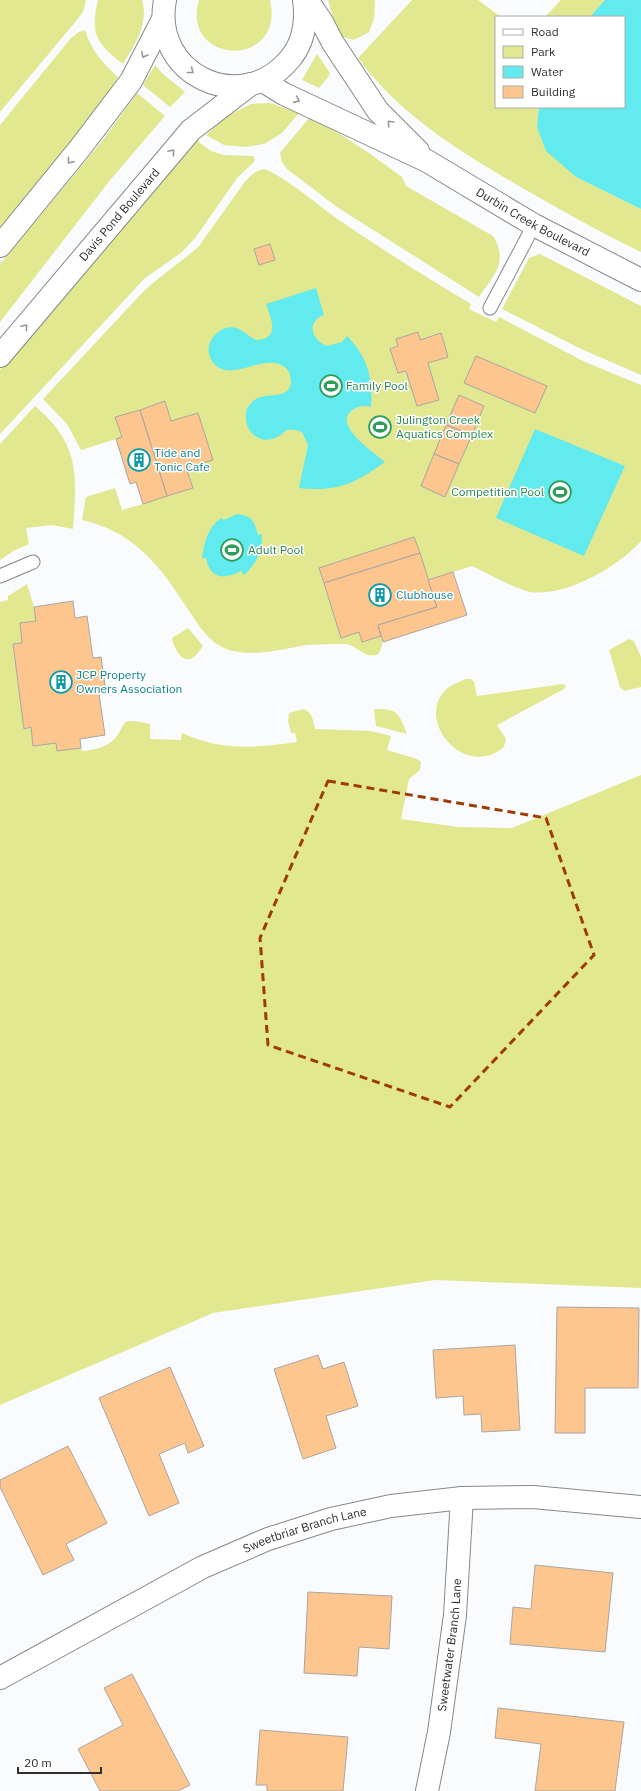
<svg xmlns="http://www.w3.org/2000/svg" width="641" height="1791" font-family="'IBM Plex Sans',sans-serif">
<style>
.green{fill:#e1e88f}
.water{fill:#61ebee}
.building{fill:#fdc68f;stroke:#a8a6a5}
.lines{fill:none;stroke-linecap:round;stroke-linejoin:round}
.lane-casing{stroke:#87888a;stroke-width:15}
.street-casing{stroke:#87888a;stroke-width:24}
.secondary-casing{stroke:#87888a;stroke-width:24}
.lane{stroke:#fff;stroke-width:13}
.street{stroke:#fff;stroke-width:22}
.secondary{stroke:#fff;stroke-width:22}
.oneway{stroke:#979798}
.marked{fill:none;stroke:#9f3c04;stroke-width:3;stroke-dasharray:8 5;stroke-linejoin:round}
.labels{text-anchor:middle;stroke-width:3;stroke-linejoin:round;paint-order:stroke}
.street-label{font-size:12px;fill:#2f2f30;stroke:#fff}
.leisure-label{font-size:12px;fill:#27864d;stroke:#fff;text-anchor:start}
.culture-label{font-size:12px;fill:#0d838f;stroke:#fff;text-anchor:start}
</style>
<rect width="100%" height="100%" fill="#fafbfd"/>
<g class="green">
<path d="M0,0H86L83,12L76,21L0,112Z"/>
<path d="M98,0H142C149,24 135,44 123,64C96,43 90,34 98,0Z"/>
<path d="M199,0H270C286,69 180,66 199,0Z"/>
<path d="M328,0H375L374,19L369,32L354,40L343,37L333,18Z"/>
<path d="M412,0H478L501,17H496V107H539L537,127L576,177L641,209V252C602,233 564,212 526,190C464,154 401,117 358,58Z"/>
<path d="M561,0H605L590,17H545Z"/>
<path d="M85,30C91,50 102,63 118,77L98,109L0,232V125L71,38L79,32Z"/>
<path d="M317,54L330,73L329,76L319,88L302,80Z"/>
<path d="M155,65L163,74L185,92L170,107L143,85Z"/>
<path d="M137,93L165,116L111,179L0,322V264L103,140Z"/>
<path d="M270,103L299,113L282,133L264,144L245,147L224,145L206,135L227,116L251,104Z"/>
<path d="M309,118L335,131L369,153L402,177L406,186L493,236C509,263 494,274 479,297L337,207L287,169L282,162L280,153Z"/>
<path d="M196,140L211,151L224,155L253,156L255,159L254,162L237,178L196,237L182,252L144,279L0,434V370L110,239Z"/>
<path d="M265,169C293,182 317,205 342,222C384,251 428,278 471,304L469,309L496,322L499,317L585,362L641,385V541C618,567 566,597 530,592C516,589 486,573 472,566L428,580L437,607L378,625C381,637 386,645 377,655C375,655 371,656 368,655C360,652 353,644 344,644C332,644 319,644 307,645C280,649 246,660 220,646C204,637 195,619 185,605C159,564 132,531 82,520L86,497L115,488L122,510L143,504L136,482L130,484L116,439L81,450L67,424L43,399L142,293C160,275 181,263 199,246L244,183C250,176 255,170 265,169Z"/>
<path d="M540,254L641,306V375L579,348L502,309L529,258Z"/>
<path d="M35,406C80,444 77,475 73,529L52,525L26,528L29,544L15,550L0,560V444Z"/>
<path d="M27,584L34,607L36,621L20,623L22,643L13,645L24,728L31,727L33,746L56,743L57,751L81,748L82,751C97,750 111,746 119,733C121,730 123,724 126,722C131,719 145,723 150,724V739L181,740L182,733C221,751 255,748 297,742L295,733H291L288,721L289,713L304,709C313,713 313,721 315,729L371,731L391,736L387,750L417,759L421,762L420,770L409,779L401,819L458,827L512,828L641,775V1288L435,1280L213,1313L0,1405V602L8,600V596Z"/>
<path d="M188,628L203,646C200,650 195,659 189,659C180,661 173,645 172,638Z"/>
<path d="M629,639L634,641L641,657V687L624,691L620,687L609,650Z"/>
<path d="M466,679H471L474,682L477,696L563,684L566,686L564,689L497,725L506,739C505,748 501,750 493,754C454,770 415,713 449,687C454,684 460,681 466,679Z"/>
<path d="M374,709C397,708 399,713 407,734L376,726Z"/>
</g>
<g class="water">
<path d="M605,0H641V209L576,177L546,151L537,127L539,107H624V17H590Z"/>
<path d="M316,288L324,315C306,322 311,339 327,346L342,342L347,336C368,358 373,377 371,407C362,405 357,406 350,412C335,427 375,453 385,462C354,484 338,492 299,488L308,445L302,432C296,430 292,429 287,430C283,432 281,436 277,437C260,446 244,431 246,414C246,409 248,407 251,403C263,389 287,403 291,383C291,380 290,374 289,372C270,344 226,392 210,357C204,343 218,327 232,327C241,328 248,336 256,340C280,339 272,320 266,304Z"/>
<path d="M535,429L625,466L584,556L496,518Z"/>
<path d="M237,514C252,516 254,520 258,535L262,534C262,552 257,563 244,575L241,571C224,580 210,579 206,558H202C205,541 207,529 221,518L224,520Z"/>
</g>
<g class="building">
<path d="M270,244L275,260L259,265L254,249Z"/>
<path d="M418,332L420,340L441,333L448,357L428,363L439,400L417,406L406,371L398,373L390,349L398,346L396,339Z"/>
<path d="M476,356L547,386L535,413L464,383Z"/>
<path d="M459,395L484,406L472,435L446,425Z"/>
<path d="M165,401L171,421L198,413L213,460L186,468L193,488L167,496L140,410Z"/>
<path d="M140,410L167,496L143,504L136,482L130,484L116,439L122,437L115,417Z"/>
<path d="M446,425L472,435L459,464L434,454Z"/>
<path d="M434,454L459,464L445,497L421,486Z"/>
<path d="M414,537L420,553L324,583L319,568Z"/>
<path d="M420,553L437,607L378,625L381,636L362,642L359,632L341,638L324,583Z"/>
<path d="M453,572L467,615L383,642L378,625L437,607L428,580Z"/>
<path d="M73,601L75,618L87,616L93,658L101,657L106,692L99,694L105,735L80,739L81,748L57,751L56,743L33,746L31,727L24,729L13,644L22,643L20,623L36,621L34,607Z"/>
<path d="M557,1307L639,1308L638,1388H585V1433H555Z"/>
<path d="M515,1345L520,1430L482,1432L481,1414L464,1415L463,1396L436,1398L433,1350Z"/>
<path d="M318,1355L323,1369L344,1362L358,1406L326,1416L336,1448L303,1459L274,1369Z"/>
<path d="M170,1367L204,1446L188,1453L185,1443L159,1454L179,1503L149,1516L99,1398Z"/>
<path d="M68,1446L107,1523L66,1544L74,1560L43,1575L0,1487V1480Z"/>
<path d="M535,1565L613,1573L605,1652L510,1644L513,1607L531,1609Z"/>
<path d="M308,1592L392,1596L389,1649L359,1647L357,1676L304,1673Z"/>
<path d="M132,1674L190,1785L178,1791H100L78,1749L123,1725L104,1688Z"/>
<path d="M498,1708L624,1722L615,1791H535L541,1744L495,1738Z"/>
<path d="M260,1730L348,1737L343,1791H267V1785H256Z"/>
</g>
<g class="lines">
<g class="lane-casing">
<g id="lane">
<path d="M490,308L534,225"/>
<path d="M0,576L33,562"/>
</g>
</g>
<g class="street-casing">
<g id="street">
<path id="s1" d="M0,1678L203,1567L268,1539L331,1519L391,1506L462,1498L533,1497L641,1507"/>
<path id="s2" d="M427,1791L439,1732L455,1615L462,1498"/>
</g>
</g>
<g class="secondary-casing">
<g id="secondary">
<path d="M165,0C151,74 240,117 289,60C304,43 307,22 304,0"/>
<path d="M307,0L322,22L333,43L378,111L418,151"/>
<path id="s3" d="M263,81L284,94L427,161L534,225L641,280"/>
<path d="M0,246L80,148L131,81L162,21"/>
<path id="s4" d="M0,356L191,130L251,84"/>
</g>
</g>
<use href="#lane" class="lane"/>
<use href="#street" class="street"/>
<use href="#secondary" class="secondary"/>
</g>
<defs><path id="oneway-chevron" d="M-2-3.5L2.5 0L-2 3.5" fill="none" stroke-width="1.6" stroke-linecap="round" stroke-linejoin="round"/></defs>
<g class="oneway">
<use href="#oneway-chevron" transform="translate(144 55) rotate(118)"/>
<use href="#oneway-chevron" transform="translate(191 71) rotate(38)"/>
<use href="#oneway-chevron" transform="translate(297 100) rotate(24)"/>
<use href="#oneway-chevron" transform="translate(390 123) rotate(-134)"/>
<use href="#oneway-chevron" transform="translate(172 152) rotate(-50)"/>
<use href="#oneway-chevron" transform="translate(70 161) rotate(129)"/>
<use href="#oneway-chevron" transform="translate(25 327) rotate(-50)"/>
</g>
<path class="marked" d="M328,781L546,818L594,955L450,1107L268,1045L260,938Z"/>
<defs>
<g id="stadium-ring" transform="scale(1.15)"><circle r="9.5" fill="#fff" stroke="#2e9e5b" stroke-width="1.5"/><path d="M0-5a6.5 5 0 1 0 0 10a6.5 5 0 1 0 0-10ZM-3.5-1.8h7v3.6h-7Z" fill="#2e9e5b"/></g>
<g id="building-ring" transform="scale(1.15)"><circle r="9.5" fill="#fff" stroke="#0f9aa8" stroke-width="1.5"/><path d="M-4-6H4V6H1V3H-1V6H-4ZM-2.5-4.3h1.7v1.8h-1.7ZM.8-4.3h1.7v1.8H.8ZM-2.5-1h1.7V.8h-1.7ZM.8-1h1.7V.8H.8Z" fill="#0f9aa8"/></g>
</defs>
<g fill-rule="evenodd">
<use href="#stadium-ring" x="331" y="386"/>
<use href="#stadium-ring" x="380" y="427"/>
<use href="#building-ring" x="139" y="460"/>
<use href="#stadium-ring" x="560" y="492"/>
<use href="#stadium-ring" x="232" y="550"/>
<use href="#building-ring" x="380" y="595"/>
<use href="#building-ring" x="61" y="682"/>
</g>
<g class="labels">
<g class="street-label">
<text dy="4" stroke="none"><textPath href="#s4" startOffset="185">Davis Pond Boulevard</textPath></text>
<text dy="4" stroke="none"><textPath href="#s3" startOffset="305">Durbin Creek Boulevard</textPath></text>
<text dy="4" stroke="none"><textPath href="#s1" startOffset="340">Sweetbriar Branch Lane</textPath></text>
<text dy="4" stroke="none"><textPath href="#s2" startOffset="148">Sweetwater Branch Lane</textPath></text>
</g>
<g class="leisure-label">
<text x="346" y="390">Family Pool</text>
<text x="396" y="424">Julington Creek<tspan x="396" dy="14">Aquatics Complex</tspan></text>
<text x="544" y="496" text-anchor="end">Competition Pool</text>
<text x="248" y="554">Adult Pool</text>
</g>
<g class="culture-label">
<text x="154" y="457">Tide and<tspan x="154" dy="14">Tonic Cafe</tspan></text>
<text x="396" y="599">Clubhouse</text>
<text x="76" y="679">JCP Property<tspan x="76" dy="14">Owners Association</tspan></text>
</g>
</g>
<rect x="495" y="16" width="130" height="92" fill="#ffffff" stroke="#acacac"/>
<rect x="503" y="29" width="20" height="6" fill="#ffffff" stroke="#acacac"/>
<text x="531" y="36" font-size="12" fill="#2f2f30">Road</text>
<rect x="503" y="46" width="20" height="12" fill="#e1e88f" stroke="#acacac"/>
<text x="531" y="56" font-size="12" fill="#2f2f30">Park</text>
<rect x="503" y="66" width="20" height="12" fill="#61ebee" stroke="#acacac"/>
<text x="531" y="76" font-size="12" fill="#2f2f30">Water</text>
<rect x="503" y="86" width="20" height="12" fill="#fdc68f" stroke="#acacac"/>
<text x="531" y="96" font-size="12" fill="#2f2f30">Building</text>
<path d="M18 1767v6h83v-6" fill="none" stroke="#2f2f30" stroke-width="2"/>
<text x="24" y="1767" font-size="12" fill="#2f2f30" stroke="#ffffff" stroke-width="3" paint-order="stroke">20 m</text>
</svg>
